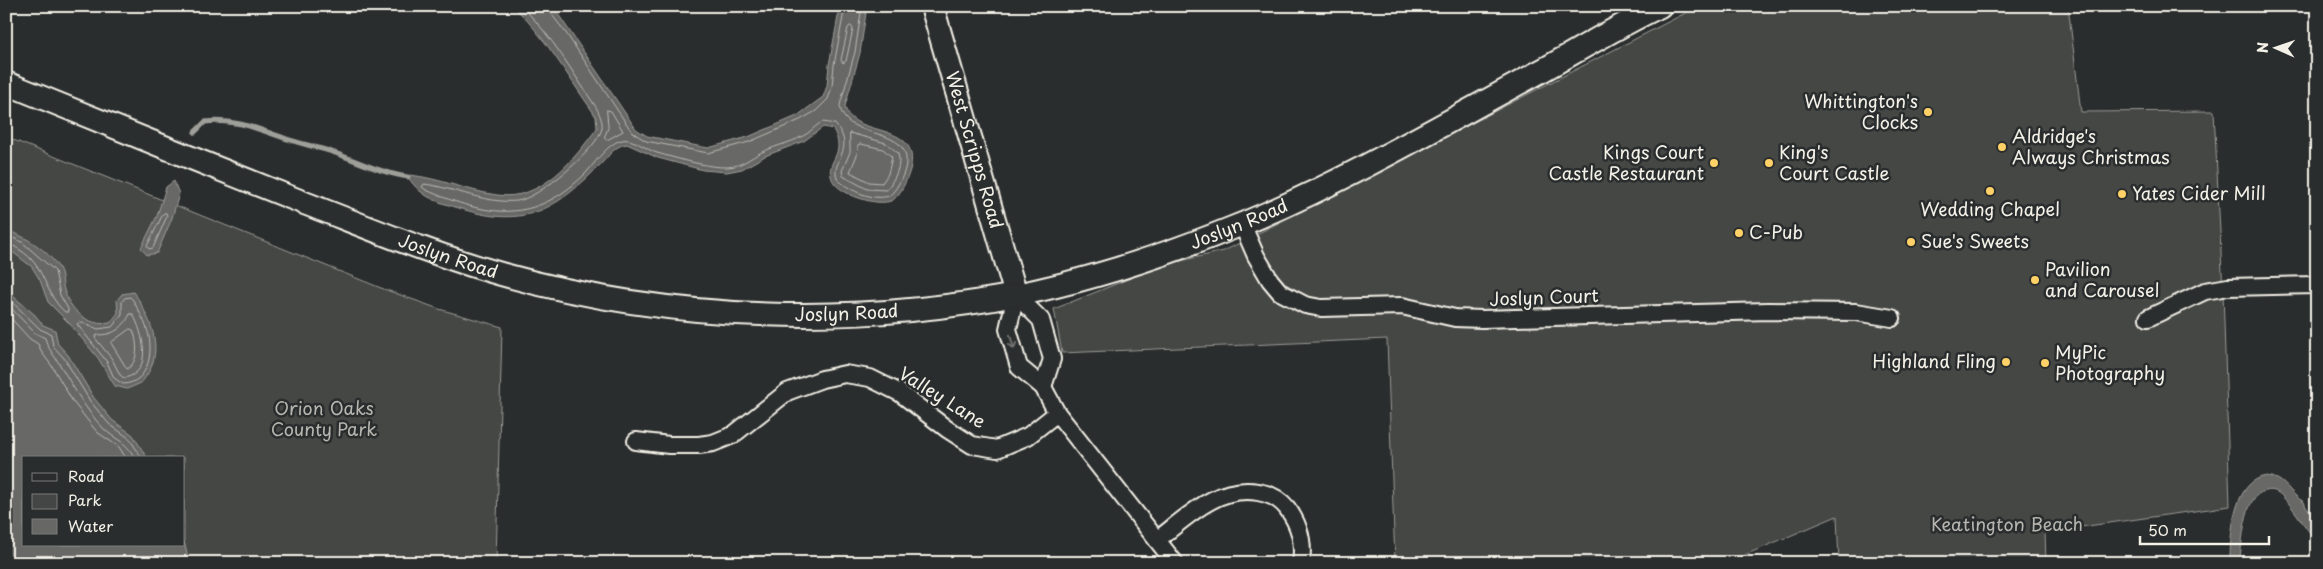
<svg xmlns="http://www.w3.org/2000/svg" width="2323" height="569" font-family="'Playpen Sans',sans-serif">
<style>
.green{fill:#444645;stroke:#9c9c96;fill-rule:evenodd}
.water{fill:#676866;stroke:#9f9f9a}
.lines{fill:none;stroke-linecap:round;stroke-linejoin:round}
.shore{stroke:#bcbab4;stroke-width:1}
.stream{stroke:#9f9f9a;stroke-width:5}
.street-casing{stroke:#f4f1e8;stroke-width:20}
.secondary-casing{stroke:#f4f1e8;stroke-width:26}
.street{stroke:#2a2d2e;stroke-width:16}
.secondary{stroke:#2a2d2e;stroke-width:22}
.oneway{stroke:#71726f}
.poi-dot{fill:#ffd166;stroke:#2a2d2e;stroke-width:2}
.labels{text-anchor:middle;stroke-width:5;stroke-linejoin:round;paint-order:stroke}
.poi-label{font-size:18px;fill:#f4f1e8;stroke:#2a2d2e;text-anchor:start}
.street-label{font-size:18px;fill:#f4f1e8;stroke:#2a2d2e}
.park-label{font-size:18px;fill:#b6b5af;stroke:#2a2d2e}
</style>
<rect width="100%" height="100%" fill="#2a2d2e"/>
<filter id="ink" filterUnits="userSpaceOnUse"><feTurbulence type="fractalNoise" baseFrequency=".02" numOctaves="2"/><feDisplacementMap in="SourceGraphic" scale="10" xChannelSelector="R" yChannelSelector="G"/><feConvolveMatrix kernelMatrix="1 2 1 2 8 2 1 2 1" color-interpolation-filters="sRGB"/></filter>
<g filter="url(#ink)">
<g class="green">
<path d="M1699,6H2068L2081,112L2214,111L2223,292L2230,506L2045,532L2046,563H1839L1837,516L1726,563H1395L1387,339L1062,353L1054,309L1163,265L1224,251Z"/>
<path d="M6,137L381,288L439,309L502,327L496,563H6ZM24,458H184V545H24Z"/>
</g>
<g class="water">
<path d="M513,6H551L556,11L636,129L647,136L708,148L748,137L797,116L823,97L827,86L829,65L840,6H867L860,53L845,106C850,139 923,119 910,170C907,180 901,194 893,200C879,208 837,194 832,179C824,160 848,156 833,129L823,127L804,141L765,156L742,169L727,172L703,170L658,158L627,144C615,145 609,156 601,164C557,209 526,229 462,209C439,202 422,199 408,177L410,175C439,178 467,191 497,195C540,202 574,160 597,128L596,117L591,109C566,74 545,36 513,6Z"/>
<path d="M174,181L179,194L172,218L157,253L147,255L141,248L157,216L166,187Z"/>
<path d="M6,230C25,236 48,250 59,268C63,274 62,283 64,290C70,310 88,327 110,323L118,313L117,300L122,294L134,292C152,322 167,353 141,383L127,389L115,386L98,358L70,324L48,302L40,280L32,267L6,247Z"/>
<path d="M6,290L35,315L43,325L55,330L58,344L68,355L94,398L112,420L133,435L147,458H24V545H184V541L189,563H6Z"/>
<path d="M2267,476C2286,478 2289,494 2304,502L2306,507L2317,520V535L2310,533C2301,521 2293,507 2282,496C2277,491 2272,489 2265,491C2243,495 2243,544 2239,563H2230C2230,535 2233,480 2267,476Z"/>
</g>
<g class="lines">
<g class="shore">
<path d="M521,6C552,35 572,72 596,107C599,113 603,121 602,128C599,148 538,199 517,201C486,204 455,188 424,184L422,187L426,190C488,217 534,225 586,173C595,163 608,143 622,140C632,137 647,150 657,153C675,158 709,168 728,167C742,166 750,158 762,152C777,145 795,142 808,133C813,129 817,124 823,122L835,124C858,150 828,162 838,180C851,191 872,201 889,196C897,189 902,179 905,169C916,123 843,143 840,105L855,52L862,6"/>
<path d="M548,6L549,11L566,33L632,132L646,141L708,153L749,142L800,120L816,111L828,99L832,87L834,65L845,6"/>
<path d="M851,26L853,29L846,61L843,63L841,60L848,28Z"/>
<path d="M607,110L611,111L623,131L607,140L604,138L608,128Z"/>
<path d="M850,133L886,143L898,153C902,167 894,179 887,190L867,189L843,176L842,171L850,152Z"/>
<path d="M861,144L883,149L892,157L888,174L882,183L869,182L850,172L857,155L858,145Z"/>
<path d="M166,213L167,216L153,248L149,249L147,246L163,214Z"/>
<path d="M6,235L22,242L55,271L60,295L68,309V312H65C44,294 46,266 20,250C15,247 12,244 6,243"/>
<path d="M6,296L40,329L51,334L53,346L64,358L90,401L109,424L129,438L142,458"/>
<path d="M125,298L130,297L133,300C138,310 144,319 147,329C154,349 150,383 123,384L114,378L107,362L77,324L80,322L98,329L112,327L122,315V302Z"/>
<path d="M6,303L35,333L45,338C48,349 54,355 60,365C73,386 86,411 104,429C118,442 124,439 135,458"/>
<path d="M6,313L30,339L38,344L42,353L52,366L73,402L97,432L119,447L126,458"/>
<path d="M130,314H133C143,333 154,373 124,378L120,375L112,359L95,338L97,335C113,335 123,329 130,314Z"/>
<path d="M130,329L133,330C138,343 139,362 127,369L111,343Z"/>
</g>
<path class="stream" d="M195,132L205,122C235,118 260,130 287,139C302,144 317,147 332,152C358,161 381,173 408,177"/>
<g class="street-casing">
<g id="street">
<path d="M1242,224L1256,256L1270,280L1280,292L1305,305L1321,308L1402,306L1455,318L1482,319L1768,311L1856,312L1892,318"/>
<path d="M1016,295L1008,329L1019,367L1043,387L1057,413L1175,563"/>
<path d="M1016,295L1041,320L1052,359L1043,387"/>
<path d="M2148,318L2205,291L2228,287L2317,285"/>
<path d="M636,441L669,445H699L713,443L733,435L787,392L822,379L845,374L870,378L900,393L947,429L972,445L997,449L1028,436L1057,413"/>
<path d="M1157,540C1187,517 1217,485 1258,492C1270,494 1280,499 1287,508C1300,525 1304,542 1301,563"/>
</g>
</g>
<g class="secondary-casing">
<g id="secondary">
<path id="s1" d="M932,6L1016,295"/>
<path id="s2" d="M6,83C105,123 203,163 302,202C367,227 433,255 501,274C672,322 861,328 1035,291C1107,275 1176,251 1245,223C1348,180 1445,123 1543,70C1582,48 1620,25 1660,6"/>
</g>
</g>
<use href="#street" class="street"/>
<use href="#secondary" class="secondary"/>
</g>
<defs><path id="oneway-shaft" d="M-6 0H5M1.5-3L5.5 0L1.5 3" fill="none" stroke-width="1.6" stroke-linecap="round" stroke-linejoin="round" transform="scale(1.25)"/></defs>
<use class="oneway" href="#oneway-shaft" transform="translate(1012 342) rotate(74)"/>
</g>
<g class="poi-dot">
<circle cx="1928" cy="112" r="5"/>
<circle cx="2002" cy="147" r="5"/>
<circle cx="1714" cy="163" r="5"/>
<circle cx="1769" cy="163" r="5"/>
<circle cx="1990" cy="191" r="5"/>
<circle cx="2122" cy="194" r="5"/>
<circle cx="1739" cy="233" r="5"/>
<circle cx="1911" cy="242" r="5"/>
<circle cx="2035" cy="280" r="5"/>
<circle cx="2006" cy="362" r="5"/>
<circle cx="2045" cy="363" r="5"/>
</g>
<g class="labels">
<g class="poi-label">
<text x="1918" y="108" text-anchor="end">Whittington's<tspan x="1918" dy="21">Clocks</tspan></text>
<text x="2012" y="143">Aldridge's<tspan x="2012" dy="21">Always Christmas</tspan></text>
<text x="1704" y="159" text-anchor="end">Kings Court<tspan x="1704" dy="21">Castle Restaurant</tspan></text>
<text x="1779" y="159">King's<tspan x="1779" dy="21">Court Castle</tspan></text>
<text x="2132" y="200">Yates Cider Mill</text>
<text x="1990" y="216" text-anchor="middle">Wedding Chapel</text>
<text x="1749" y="239">C-Pub</text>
<text x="1921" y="248">Sue's Sweets</text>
<text x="2045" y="276">Pavilion<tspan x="2045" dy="21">and Carousel</tspan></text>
<text x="2055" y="359">MyPic<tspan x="2055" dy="21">Photography</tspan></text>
<text x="1996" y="368" text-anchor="end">Highland Fling</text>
</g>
<g class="street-label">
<text dy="6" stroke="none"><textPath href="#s1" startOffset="150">West Scripps Road</textPath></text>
<text dy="6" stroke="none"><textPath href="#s2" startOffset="1285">Joslyn Road</textPath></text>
<text dy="6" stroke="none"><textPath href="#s2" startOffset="475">Joslyn Road</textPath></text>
<text transform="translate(1544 298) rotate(-2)" y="6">Joslyn Court</text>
<text dy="6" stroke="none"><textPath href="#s2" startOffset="880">Joslyn Road</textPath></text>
<text transform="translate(942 398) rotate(32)" y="6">Valley Lane</text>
</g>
<g class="park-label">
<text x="324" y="415">Orion Oaks<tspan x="324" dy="21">County Park</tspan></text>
<text x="2007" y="531">Keatington Beach</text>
</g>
</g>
<rect width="2323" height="569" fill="none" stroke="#2a2d2e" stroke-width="25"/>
<rect x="12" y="12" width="2298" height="544" fill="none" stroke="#f4f1e8" stroke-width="2" filter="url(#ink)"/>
<rect x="22" y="456" width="162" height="90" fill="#2a2d2e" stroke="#7b7b78"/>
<rect x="32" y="473" width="25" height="8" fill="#2a2d2e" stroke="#7b7b78"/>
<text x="68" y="482" font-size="15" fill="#f4f1e8">Road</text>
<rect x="32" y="494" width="25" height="15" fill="#444645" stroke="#7b7b78"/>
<text x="68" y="506" font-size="15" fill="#f4f1e8">Park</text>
<rect x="32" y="519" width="25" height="15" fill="#676866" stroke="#7b7b78"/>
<text x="68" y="532" font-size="15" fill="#f4f1e8">Water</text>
<g transform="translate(2276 48) rotate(272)" stroke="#2a2d2e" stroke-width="4" paint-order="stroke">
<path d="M0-4L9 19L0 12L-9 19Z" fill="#f4f1e8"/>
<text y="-8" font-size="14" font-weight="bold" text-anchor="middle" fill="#f4f1e8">N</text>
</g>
<path d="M2140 536v8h129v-8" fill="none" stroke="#f4f1e8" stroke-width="2.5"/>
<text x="2148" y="536" font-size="15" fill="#f4f1e8" stroke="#2a2d2e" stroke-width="4" paint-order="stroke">50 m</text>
</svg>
